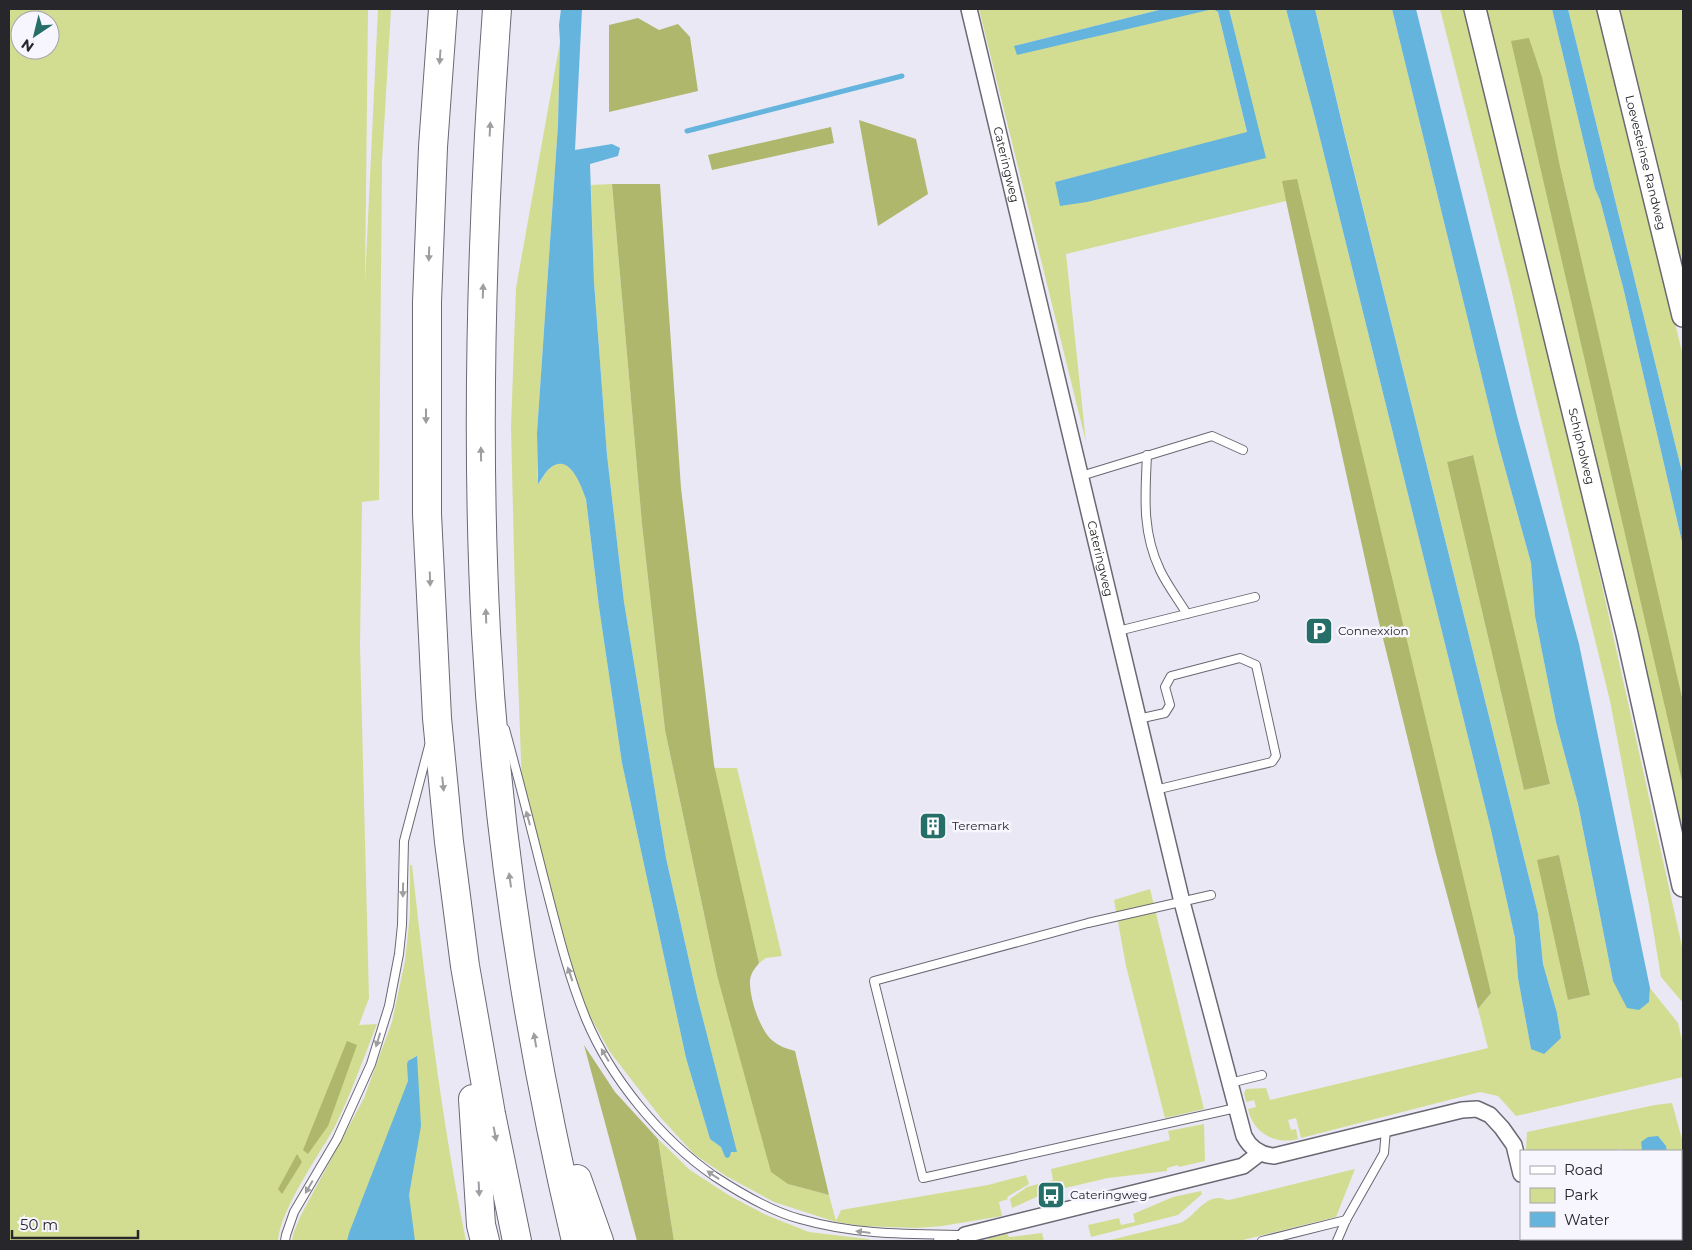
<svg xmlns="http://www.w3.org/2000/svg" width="1692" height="1250" font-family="Montserrat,sans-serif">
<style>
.green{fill:#d2dd91;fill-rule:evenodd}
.forest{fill:#aeb76c}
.water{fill:#64b4de}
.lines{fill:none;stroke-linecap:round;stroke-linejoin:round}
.stream{stroke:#64b4de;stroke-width:5}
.lane-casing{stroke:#6a6873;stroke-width:10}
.street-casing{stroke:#6a6873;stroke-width:18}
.secondary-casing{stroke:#6a6873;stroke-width:24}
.highway-casing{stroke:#6a6873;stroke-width:30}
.lane{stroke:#fff;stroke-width:8}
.street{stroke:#fff;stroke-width:15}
.secondary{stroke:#fff;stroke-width:21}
.highway{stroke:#fff;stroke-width:28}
.oneway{fill:#9e9da0}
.labels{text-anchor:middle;stroke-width:5;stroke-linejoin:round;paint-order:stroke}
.street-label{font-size:12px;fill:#27262b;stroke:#f7f6fe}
.poi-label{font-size:12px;fill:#27262b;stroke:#f7f6fe;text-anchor:start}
</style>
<rect width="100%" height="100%" fill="#eae8f5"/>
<g class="green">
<path d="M9,9H368L365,282L378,9H391L382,161L379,500L362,502L360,645L369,998L359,1025L377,1024C363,1059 351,1095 334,1128C318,1157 280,1210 278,1241H9ZM20,20H50V50H20Z"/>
<path d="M979,9H1163L1014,46L1213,9L1218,12L1247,133L1055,182L1265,158L1229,9H1286L1315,118L1491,830L1515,938L1518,978L1531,1049L1561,1038L1557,1013L1543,964L1538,914L1345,135L1315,9H1392L1498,443L1531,563L1535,616L1556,722L1578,804L1613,981L1649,1002L1650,988L1678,1023L1683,1045V1077L1516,1116L1498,1096L1480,1092L1301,1138L1296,1118L1288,1120L1291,1130L1296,1129L1298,1139C1275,1145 1253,1133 1248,1109L1256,1107L1254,1100L1246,1102L1244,1093L1246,1089L1266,1088L1270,1100L1488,1048L1478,1009L1491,993L1282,181L1286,201L1066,254L1086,442ZM1472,455L1550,784L1524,790L1447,462ZM1559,855L1590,995L1568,1000Z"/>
<path d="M1440,9H1465L1553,364L1683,951V1003L1661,977L1649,905L1610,701L1534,391L1511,288Z"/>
<path d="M1486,9H1552L1595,189L1600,200L1623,287L1683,546V707L1559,162L1542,77L1683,782V843L1568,343Z"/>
<path d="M1568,9H1599L1683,356V476Z"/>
<path d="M1617,9H1683V281Z"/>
<path d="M560,42L558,125L537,433V477L539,483C543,478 546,471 551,467C571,453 581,486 586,499L599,607L622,763L686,1058L710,1139L721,1147L725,1157L731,1152H736L697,996L666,858L624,602L607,455L594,282L591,185L612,184L642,524L665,730L717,975L788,1184L829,1195L836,1221L841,1210L988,1185L1026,1175L1029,1184L1007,1197L1008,1199L999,1202L1002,1216L942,1226L917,1228L862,1226L836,1222L774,1202L726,1176L694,1154L661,1118L610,1052L585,1007L563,954L522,788L515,595L511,427L516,288Z"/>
<path d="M714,768H737L782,956L766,958L759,963Z"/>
<path d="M410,865H412C426,991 441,1117 466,1241H292L293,1234L301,1215L364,1098L392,1022L405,961L410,914Z"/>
<path d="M1150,889L1204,1109L1165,1118L1126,966L1114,900Z"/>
<path d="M1672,1103L1683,1143V1215L1681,1207V1151H1667L1666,1146L1641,1142L1642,1151H1622L1621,1149L1608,1151H1526L1527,1132L1655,1105Z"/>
<path d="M1204,1124L1205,1161L1179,1167L1178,1165L1167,1168V1171L1108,1178L1065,1188L1063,1181L1049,1185L1050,1192L1043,1194L1012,1208L1010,1199L1027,1187L1053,1180L1051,1169L1170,1140L1168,1131Z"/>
<path d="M658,1139L690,1170L730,1196L766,1215L809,1232L868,1239L873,1241H674Z"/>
<path d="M1355,1169L1336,1217L1239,1241H1106L1180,1223C1195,1217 1202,1197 1221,1198C1224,1199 1226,1200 1229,1200Z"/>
<path d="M1201,1191L1202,1194L1178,1215L1091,1237L1088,1225L1119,1218L1121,1225L1135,1222L1133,1214L1173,1197Z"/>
<path d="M1042,1233L1044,1241H985L990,1238L1007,1234L1009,1237Z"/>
</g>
<g class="forest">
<path d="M638,18L659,30L678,24L690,37L698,91L609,112V25Z"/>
<path d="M1529,38L1542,77L1559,162L1683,702V785L1511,41Z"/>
<path d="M859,120L916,139L928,194L878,226Z"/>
<path d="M831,127L834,143L712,170L708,155Z"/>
<path d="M1297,179L1491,993L1478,1009L1436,854L1378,618L1286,201L1282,181Z"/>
<path d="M612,184H660L681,488L714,765L759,963C755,968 751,973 750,980C749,997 760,1031 773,1041C779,1046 787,1049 795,1051L829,1195L788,1184L771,1172L717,975L665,730L642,524Z"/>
<path d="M1473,455L1550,784L1524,790L1447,462Z"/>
<path d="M1559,855L1590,995L1568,1000L1537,860Z"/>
<path d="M347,1041L357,1045L328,1126L308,1154L303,1150Z"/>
<path d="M584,1045L615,1092L658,1139L674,1241H637Z"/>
<path d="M297,1154L302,1162L282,1194L278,1189Z"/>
</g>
<g class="water">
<path d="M561,9H582L575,150L612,144L620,148L618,156L590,164L594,282L607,455L624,602L666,858L697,996L737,1152H731L730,1156L728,1158L725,1157L721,1147L710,1139L686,1058L622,763L599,607L586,499C581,486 570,452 550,468C545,472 542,479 538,484L537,433L558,125L560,42L559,25Z"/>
<path d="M1163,9H1229L1266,158L1087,202L1060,206L1055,182L1247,132L1218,12L1213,9L1017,55L1014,46Z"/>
<path d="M1286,9H1315L1345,136L1538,914L1543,964L1557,1013L1561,1038L1544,1054L1531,1049L1518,978L1515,938L1491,830L1315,118Z"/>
<path d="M1392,9H1416L1517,416L1579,644L1650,988L1649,1002L1639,1010L1627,1008L1613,981L1578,804L1556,722L1535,616L1531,563L1498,443Z"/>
<path d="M1552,9H1568L1683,476V546L1623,287L1600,200L1595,189Z"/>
<path d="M417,1056L421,1126L409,1195L415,1241H347L349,1233L408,1081L407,1064L408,1061Z"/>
<path d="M1658,1136L1666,1146L1667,1151H1642L1641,1142L1648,1137Z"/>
</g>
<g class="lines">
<path class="stream" d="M687,131L902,76"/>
<g class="lane-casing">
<g id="lane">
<path d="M1147,455C1145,497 1142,532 1160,570C1167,585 1178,599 1187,614"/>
<path d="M1081,476L1212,436L1243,450"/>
<path d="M1118,631L1255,597"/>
<path d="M1138,719L1165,713L1170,705L1165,687L1171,676L1240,658L1256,665L1276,756L1272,762L1155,790"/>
<path d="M505,729C519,780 532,832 545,883C557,929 568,975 586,1019C611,1079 661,1139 714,1176C740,1193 770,1211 800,1219C856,1235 907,1234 965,1235"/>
<path d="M1211,895L1088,923L874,981L923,1178L1236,1108"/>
<path d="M1230,1083L1262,1075"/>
<path d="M285,1241L286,1235L294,1212L337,1139L371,1064L389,1006L399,954L402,925L404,841L429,746"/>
<path d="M938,1241L953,1238"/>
<path d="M1262,1241L1346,1220"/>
<path d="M1337,1241L1346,1220L1384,1153L1386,1129"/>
</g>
</g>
<g class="street-casing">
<g id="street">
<path id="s1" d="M969,9L1182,902L1244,1136C1250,1148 1261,1155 1274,1156L1462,1110L1477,1109L1490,1115L1502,1128L1514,1145L1521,1174"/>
<path d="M965,1235L1243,1166L1260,1153"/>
<path d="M1536,1239L1537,1241"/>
</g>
</g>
<g class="secondary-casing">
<g id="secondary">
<path id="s2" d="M1475,9L1627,634L1683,886"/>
<path id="s3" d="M1608,9L1683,316"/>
</g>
</g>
<g class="highway-casing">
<g id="highway">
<path d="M443,9L433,147L427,302V514L437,718L449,842L465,966L491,1114L517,1241"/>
<path d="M497,9C482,216 475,424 486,632C497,836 529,1042 576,1241"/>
<path d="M473,1099L481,1225L485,1241"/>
<path d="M577,1179L599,1241"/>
</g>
</g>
<use href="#lane" class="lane"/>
<use href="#street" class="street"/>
<use href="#secondary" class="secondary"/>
<use href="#highway" class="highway"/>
</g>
<defs><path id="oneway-solid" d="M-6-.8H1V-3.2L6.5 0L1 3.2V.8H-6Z" transform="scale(1.25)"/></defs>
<g class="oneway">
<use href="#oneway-solid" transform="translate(440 57) rotate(94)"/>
<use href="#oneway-solid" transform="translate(490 129) rotate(-87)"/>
<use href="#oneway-solid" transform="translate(429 254) rotate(92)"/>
<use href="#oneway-solid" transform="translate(483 291) rotate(-88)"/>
<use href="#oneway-solid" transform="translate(426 416) rotate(90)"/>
<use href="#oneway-solid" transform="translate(481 454) rotate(-91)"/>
<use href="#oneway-solid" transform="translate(430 579) rotate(88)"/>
<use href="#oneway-solid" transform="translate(486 616) rotate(-92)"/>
<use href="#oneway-solid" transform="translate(443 784) rotate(84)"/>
<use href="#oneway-solid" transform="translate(528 818) rotate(-105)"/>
<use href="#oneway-solid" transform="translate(510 880) rotate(-98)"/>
<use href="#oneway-solid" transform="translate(403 890) rotate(91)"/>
<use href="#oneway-solid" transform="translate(570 974) rotate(-109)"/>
<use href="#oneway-solid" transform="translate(378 1040) rotate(107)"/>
<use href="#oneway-solid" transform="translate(535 1040) rotate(-100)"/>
<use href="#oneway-solid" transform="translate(605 1055) rotate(-121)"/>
<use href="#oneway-solid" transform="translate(495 1134) rotate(79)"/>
<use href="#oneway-solid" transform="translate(713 1175) rotate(-146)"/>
<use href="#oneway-solid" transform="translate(309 1187) rotate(120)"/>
<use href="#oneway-solid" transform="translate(479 1189) rotate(87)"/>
<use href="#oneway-solid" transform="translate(863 1232) rotate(-173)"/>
</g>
<defs>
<g id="parking-square" transform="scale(1.4375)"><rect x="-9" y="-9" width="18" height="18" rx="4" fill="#266f69" stroke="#f7f6fe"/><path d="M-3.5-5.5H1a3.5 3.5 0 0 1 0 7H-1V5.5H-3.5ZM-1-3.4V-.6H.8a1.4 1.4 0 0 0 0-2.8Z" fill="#fff"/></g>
<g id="building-square" transform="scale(1.4375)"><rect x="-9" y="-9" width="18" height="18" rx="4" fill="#266f69" stroke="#f7f6fe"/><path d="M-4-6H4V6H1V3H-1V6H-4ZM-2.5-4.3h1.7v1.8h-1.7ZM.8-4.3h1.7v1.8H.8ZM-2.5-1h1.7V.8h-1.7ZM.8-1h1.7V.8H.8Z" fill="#fff"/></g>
<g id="bus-square" transform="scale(1.4375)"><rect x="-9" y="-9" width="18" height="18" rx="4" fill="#266f69" stroke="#f7f6fe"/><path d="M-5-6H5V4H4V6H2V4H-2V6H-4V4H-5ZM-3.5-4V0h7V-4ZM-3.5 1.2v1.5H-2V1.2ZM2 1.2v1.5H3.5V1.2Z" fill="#fff"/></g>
</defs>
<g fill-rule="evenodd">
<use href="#parking-square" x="1319" y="631"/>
<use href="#building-square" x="933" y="826"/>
<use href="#bus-square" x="1051" y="1195"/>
</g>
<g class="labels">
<g class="street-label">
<text dy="4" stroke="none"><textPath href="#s3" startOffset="158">Loevesteinse Randweg</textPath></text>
<text dy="4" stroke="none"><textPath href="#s1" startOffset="160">Cateringweg</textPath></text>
<text dy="4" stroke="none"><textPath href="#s2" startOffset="450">Schipholweg</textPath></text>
<text dy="4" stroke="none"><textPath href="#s1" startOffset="565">Cateringweg</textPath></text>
</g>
<g class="poi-label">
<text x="1338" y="635">Connexxion</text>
<text x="952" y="830">Teremark</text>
<text x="1070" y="1199">Cateringweg</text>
</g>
</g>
<rect width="1692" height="1250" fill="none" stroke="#27262b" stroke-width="20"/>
<rect x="1520" y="1150" width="162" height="90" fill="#f7f6fe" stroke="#a4a3aa"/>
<rect x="1530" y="1166" width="25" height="8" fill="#ffffff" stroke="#a4a3aa"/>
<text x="1564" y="1175" font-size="15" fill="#27262b">Road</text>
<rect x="1530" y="1188" width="25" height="15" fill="#d2dd91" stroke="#a4a3aa"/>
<text x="1564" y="1200" font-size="15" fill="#27262b">Park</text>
<rect x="1530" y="1212" width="25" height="15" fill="#64b4de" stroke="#a4a3aa"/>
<text x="1564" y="1225" font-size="15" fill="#27262b">Water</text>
<g transform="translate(35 35) rotate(215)"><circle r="24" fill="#f7f6fe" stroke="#a4a3aa"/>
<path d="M0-4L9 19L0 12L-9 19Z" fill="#266f69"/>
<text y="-8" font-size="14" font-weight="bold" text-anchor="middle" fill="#27262b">N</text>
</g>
<path d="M12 1230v8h126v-8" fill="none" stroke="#27262b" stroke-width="2.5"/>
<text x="20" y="1230" font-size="15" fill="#27262b" stroke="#f7f6fe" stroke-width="4" paint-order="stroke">50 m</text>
</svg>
